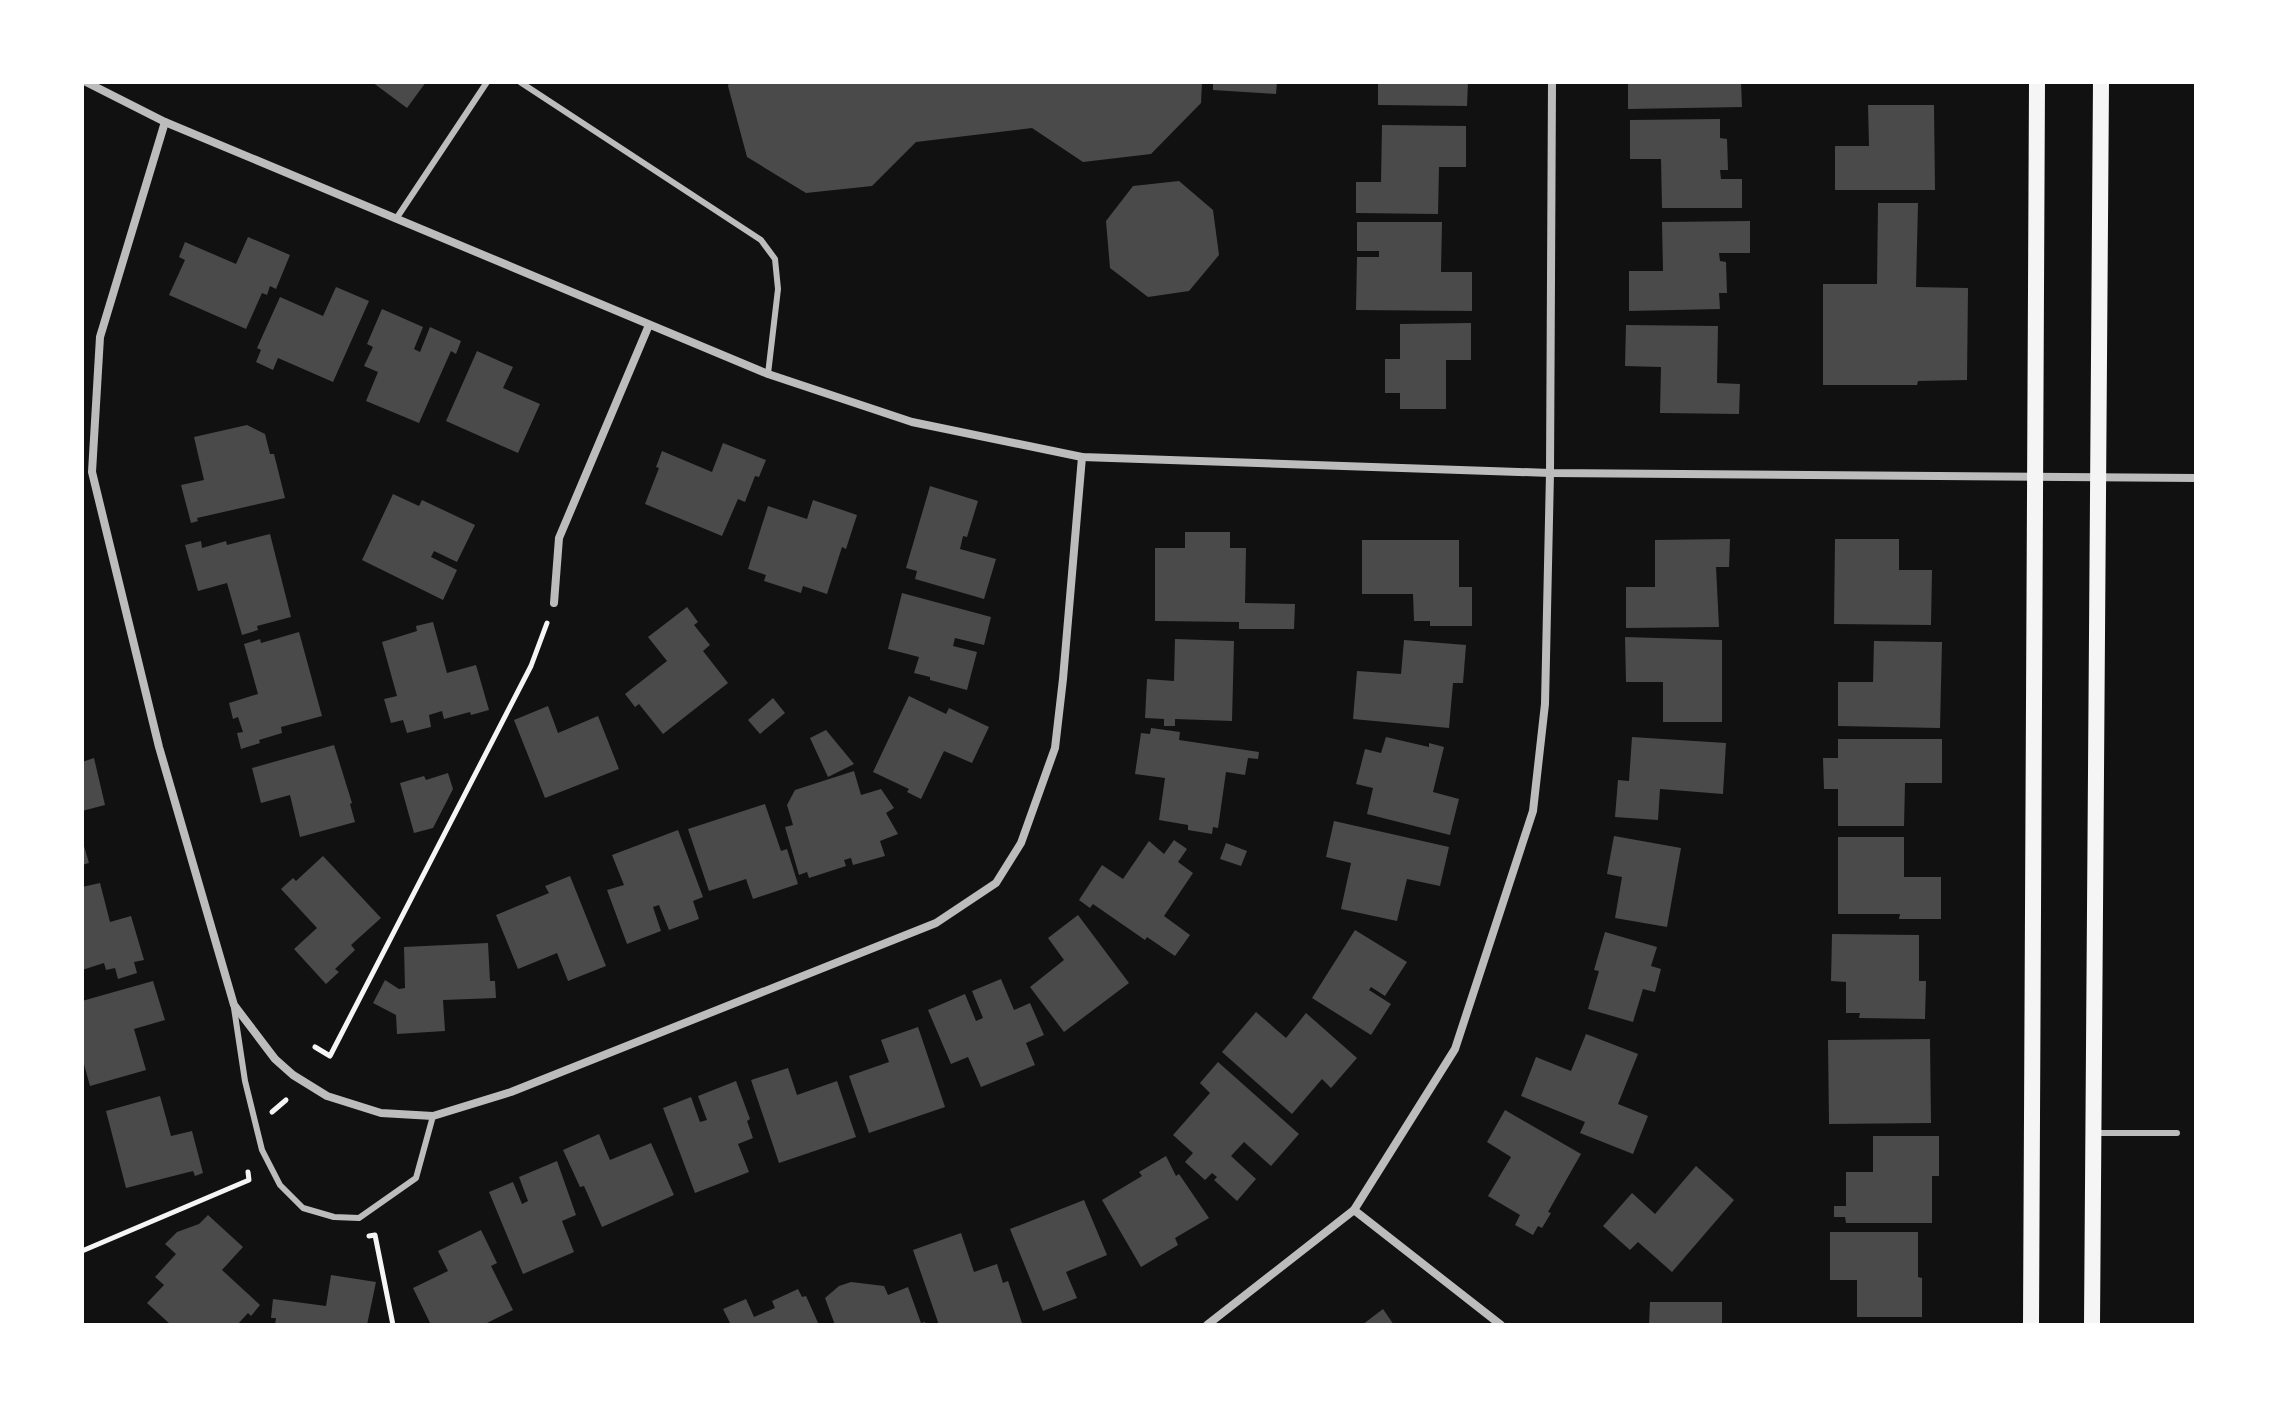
<svg xmlns="http://www.w3.org/2000/svg" width="2278" height="1407" font-family="Helvetica,sans-serif">
<style>
.building{fill:#4a4a4a}
.lines{fill:none;stroke-linecap:round;stroke-linejoin:round}
.path{stroke:#f5f5f5;stroke-width:5}
.service{stroke:#bcbcbc;stroke-width:6}
.minor{stroke:#bcbcbc;stroke-width:8}
.secondary{stroke:#f5f5f5;stroke-width:16}
</style>
<rect width="100%" height="100%" fill="#111"/>
<g class="building">
<path d="M372,82H426L407,108Z"/>
<path d="M729,82H1202L1201,103L1151,154L1083,162L1032,128L916,142L872,186L806,193L747,157L728,86Z"/>
<path d="M1213,82H1277L1276,94L1213,90Z"/>
<path d="M1378,82H1468L1467,106L1378,105Z"/>
<path d="M1628,82H1741L1742,107L1628,109Z"/>
<path d="M1868,105H1934L1935,190H1835V146H1869Z"/>
<path d="M1720,119V138L1727,139L1728,170H1720L1721,179H1742V208H1662L1661,159H1630V120Z"/>
<path d="M1382,125L1466,126V167H1439L1438,214L1356,213V182H1381Z"/>
<path d="M1179,181L1213,210L1219,255L1189,291L1148,297L1110,268L1106,221L1133,186Z"/>
<path d="M1878,203H1918L1916,287L1968,288L1967,380L1918,381L1917,385H1823V284H1877Z"/>
<path d="M1750,221V253H1719L1720,261L1726,262L1727,293H1719L1720,309L1629,311V271H1663L1662,222Z"/>
<path d="M1357,222H1442L1441,272H1472V311L1356,310L1357,257H1379V251H1357Z"/>
<path d="M248,237L290,255L276,289L270,286L267,295L262,293L246,329L169,295L185,260L179,257L185,242L236,264Z"/>
<path d="M336,287L369,301L333,382L278,358L273,370L256,362L261,350L257,348L280,297L323,316Z"/>
<path d="M382,309L423,327L414,349L420,352L430,327L461,341L456,354L451,351L419,423L366,401L378,372L364,366L373,347L367,344Z"/>
<path d="M1471,323V360H1446V409H1400V393H1385V359H1400V324Z"/>
<path d="M1626,325L1718,326L1717,383L1740,384L1739,414L1660,413L1661,367L1625,366Z"/>
<path d="M477,351L513,367L503,388L540,404L518,453L446,421Z"/>
<path d="M247,425L265,434L270,454H274L285,498L197,518L198,521L191,523L181,485L204,480L194,437Z"/>
<path d="M723,443L766,460L759,477L755,476L745,502L738,499L722,536L645,504L659,468L656,467L662,451L712,472Z"/>
<path d="M930,486L978,501L967,537L963,536L960,549L996,559L984,599L915,579L917,571L906,568Z"/>
<path d="M393,494L419,506L422,500L475,525L457,562L434,551L431,557L457,570L443,600L362,560Z"/>
<path d="M813,500L857,515L846,549L842,547L827,594L803,586L801,593L764,581L766,575L748,569L768,506L807,519Z"/>
<path d="M1185,532H1230V548H1246L1245,603L1295,604L1294,629H1239V622L1155,621V548H1185Z"/>
<path d="M270,534L291,617L257,626L258,630L242,635L227,583L198,591L185,545L201,541L202,548L226,541L227,545Z"/>
<path d="M1730,539L1729,567H1716L1719,627L1626,628V587H1655V540Z"/>
<path d="M1835,539H1899V570H1932L1931,625L1834,624Z"/>
<path d="M1362,540H1459V587H1472V626H1430V621H1414L1413,594H1362Z"/>
<path d="M902,593L991,617L984,645L955,638L953,646L977,652L967,690L930,680V677L914,673L919,657L888,649Z"/>
<path d="M687,607L698,622L694,625L710,645L703,651L728,683L663,734L639,704L635,707L625,694L667,661L648,637Z"/>
<path d="M433,622L447,673L476,665L489,710L471,715L470,712L444,719L442,711L429,715L431,727L407,733L403,720L391,723L384,699L397,696L382,642L417,631L416,626Z"/>
<path d="M299,632L322,716L281,727L282,733L259,740L260,743L241,749L237,733L243,732L238,717L233,719L229,703L258,694L244,644L260,639L261,643Z"/>
<path d="M1625,637L1722,640V722H1663V682H1626Z"/>
<path d="M1175,639L1234,641L1232,721L1175,719V726H1164V719L1145,718L1147,679L1174,681Z"/>
<path d="M1404,640L1466,645L1463,683H1453L1449,728L1353,719L1357,671L1401,674Z"/>
<path d="M1874,641L1942,642L1940,728L1838,726V682H1873Z"/>
<path d="M909,696L946,714L949,708L989,727L972,763L944,751L921,799L907,792L909,789L873,772Z"/>
<path d="M773,698L785,713L760,734L748,720Z"/>
<path d="M548,706L558,733L598,716L619,769L545,798L514,720Z"/>
<path d="M1151,728L1180,732L1179,740L1259,752L1258,759L1248,758L1245,775L1226,772L1218,828L1213,827L1212,834L1188,830V825L1159,820L1165,778L1135,774L1141,733L1150,734Z"/>
<path d="M826,730L854,764L828,777L810,738Z"/>
<path d="M1386,737L1429,747V743L1444,747L1433,792L1459,799L1450,835L1367,814L1373,788L1356,784L1365,749L1381,753Z"/>
<path d="M1632,737L1726,743L1723,794L1660,789L1658,820L1615,817L1618,780L1629,781Z"/>
<path d="M1838,739H1942V783H1905L1904,826H1838V789H1824L1823,758H1838Z"/>
<path d="M334,745L352,803L350,804L355,822L300,837L290,795L261,803L252,768Z"/>
<path d="M94,758L105,805L82,811V762Z"/>
<path d="M854,771L861,795L881,789L894,808L886,813L898,834L880,841L885,856L853,865L851,858L844,860L846,866L809,878L807,872L799,875L785,827L793,825L787,805L795,790Z"/>
<path d="M448,773L453,789L433,828L414,833L400,783L424,776L426,780Z"/>
<path d="M765,804L781,851L787,849L798,884L753,899L746,879L709,891L688,829Z"/>
<path d="M1334,821L1449,847L1440,886L1407,879L1397,921L1341,909L1351,863L1326,857Z"/>
<path d="M678,830L703,897L693,901L699,919L669,930L659,905L653,907L661,931L627,944L607,890L624,885L612,855Z"/>
<path d="M1614,836L1681,848L1667,927L1615,918L1622,877L1607,874Z"/>
<path d="M1838,837H1904V877H1941V919H1899L1900,914H1838Z"/>
<path d="M82,839L89,863L82,865Z"/>
<path d="M1174,840L1187,849L1178,862L1193,873L1164,916L1190,935L1175,956L1147,937L1145,940L1093,904L1090,908L1079,900L1102,865L1123,879L1149,841L1164,854Z"/>
<path d="M1226,843L1247,851L1241,866L1220,859Z"/>
<path d="M323,856L381,918L351,945L355,950L335,969L339,972L326,984L294,949L317,928L281,889L293,878L296,881Z"/>
<path d="M570,876L606,966L568,981L557,953L518,969L496,915L549,893L545,886Z"/>
<path d="M100,883L110,922L131,916L144,960L134,962L137,973L118,979L115,968L106,970L104,963L82,970V887Z"/>
<path d="M1078,915L1129,983L1064,1032L1030,987L1064,960L1048,938Z"/>
<path d="M1355,930L1407,962L1385,996L1371,987L1369,990L1391,1004L1371,1035L1312,998Z"/>
<path d="M1605,932L1657,947L1651,966L1661,969L1655,992L1643,989L1633,1022L1588,1009L1599,971L1594,970Z"/>
<path d="M1832,934L1919,935V981H1926L1925,1019L1859,1018L1860,1013H1846V982L1831,981Z"/>
<path d="M488,943L490,981H495L496,998L443,1000L445,1031L397,1034L396,1015L373,1003L385,980L399,989L405,988L404,947Z"/>
<path d="M1001,979L1014,1010L1030,1003L1044,1035L1026,1043L1035,1065L981,1087L968,1057L951,1064L928,1010L965,994L976,1021L983,1018L972,991Z"/>
<path d="M153,981L165,1020L134,1029L146,1070L90,1086L82,1057V1001Z"/>
<path d="M1256,1012L1286,1038L1306,1013L1357,1058L1331,1088L1322,1079L1292,1114L1222,1052Z"/>
<path d="M918,1027L945,1107L869,1133L849,1076L889,1062L881,1040Z"/>
<path d="M1586,1034L1638,1054L1618,1104L1648,1116L1633,1154L1580,1133L1585,1122L1521,1096L1536,1057L1571,1071Z"/>
<path d="M1930,1039L1931,1123L1829,1124L1828,1040Z"/>
<path d="M1218,1062L1299,1134L1271,1166L1244,1142L1231,1156L1256,1179L1237,1201L1214,1180L1217,1177L1212,1173L1205,1180L1185,1162L1193,1153L1173,1135L1210,1093L1200,1083Z"/>
<path d="M788,1068L797,1095L837,1081L856,1137L779,1163L751,1080Z"/>
<path d="M736,1081L750,1119L747,1121L753,1138L738,1144L749,1172L695,1193L663,1108L691,1097L700,1122L707,1120L698,1096Z"/>
<path d="M160,1096L171,1136L192,1131L203,1173L195,1176L193,1171L126,1188L106,1111Z"/>
<path d="M1505,1110L1581,1154L1548,1212L1551,1213L1542,1228L1538,1226L1533,1235L1515,1225L1520,1215L1488,1196L1511,1157L1487,1142Z"/>
<path d="M599,1134L610,1160L651,1143L674,1195L602,1227L584,1186L580,1187L563,1150Z"/>
<path d="M1873,1136H1939V1176H1932V1223H1846L1845,1217H1834V1206H1846V1172H1873Z"/>
<path d="M1166,1156L1176,1176L1179,1174L1209,1218L1175,1238L1178,1245L1141,1267L1102,1200L1142,1176L1139,1172Z"/>
<path d="M557,1161L576,1215L562,1221L574,1252L523,1274L489,1192L513,1182L522,1204L528,1201L519,1177Z"/>
<path d="M1696,1166L1734,1200L1672,1272L1638,1242L1630,1250L1603,1226L1632,1193L1655,1214Z"/>
<path d="M1084,1200L1107,1255L1066,1272L1077,1298L1043,1311L1010,1229Z"/>
<path d="M208,1215L243,1247L222,1270L260,1305L251,1316L248,1313L237,1325H171L147,1303L164,1285L155,1277L176,1254L165,1244L177,1232L199,1224Z"/>
<path d="M481,1230L497,1263L491,1266L513,1310L483,1325H431L413,1288L448,1271L438,1251Z"/>
<path d="M1830,1232H1918V1277L1922,1278V1317H1857V1280H1830Z"/>
<path d="M961,1233L974,1272L997,1264L1003,1283L1008,1281L1022,1323L939,1325L913,1250Z"/>
<path d="M331,1275L376,1282L367,1325H275L276,1318H271L273,1299L326,1306Z"/>
<path d="M851,1282L884,1286L888,1295L908,1287L921,1323L925,1322L926,1325H835L825,1298L839,1286Z"/>
<path d="M798,1289L802,1297L806,1296L819,1325H731L723,1309L746,1299L754,1317L775,1308L772,1301Z"/>
<path d="M1650,1302H1722V1325H1649Z"/>
<path d="M1383,1309L1394,1325H1362Z"/>
</g>
<g class="lines">
<g class="path">
<path d="M315,1047L330,1056L531,666L547,623"/>
<path d="M272,1112L286,1100"/>
<path d="M369,1236L375,1235L393,1325"/>
<path d="M82,1251L249,1180L248,1172"/>
</g>
<g class="service">
<path d="M520,82L761,240L775,259L778,289L768,374"/>
<path d="M396,219L487,82"/>
<path d="M234,1008L245,1081L262,1150L280,1185L303,1208L334,1217L359,1218L416,1178L433,1116"/>
<path d="M2096,1133H2177"/>
</g>
<g class="minor">
<path d="M86,82L165,122L768,374L912,422L1082,457L1550,473L2196,478"/>
<path d="M165,122L100,337L92,472L159,747L234,1005L275,1059L293,1075L327,1096L381,1113L433,1116L511,1092L936,923L996,883L1021,843L1055,748L1063,679L1082,457"/>
<path d="M554,603L559,538L649,325"/>
<path d="M1354,1210L1501,1325"/>
<path d="M1207,1325L1354,1210L1455,1049L1533,811L1545,704L1550,473L1552,82"/>
</g>
<g class="secondary">
<path d="M2031,1325L2037,82"/>
<path d="M2092,1325L2101,82"/>
</g>
</g>
<rect width="2278" height="1407" fill="none" stroke="#ffffff" stroke-width="168"/>
</svg>
